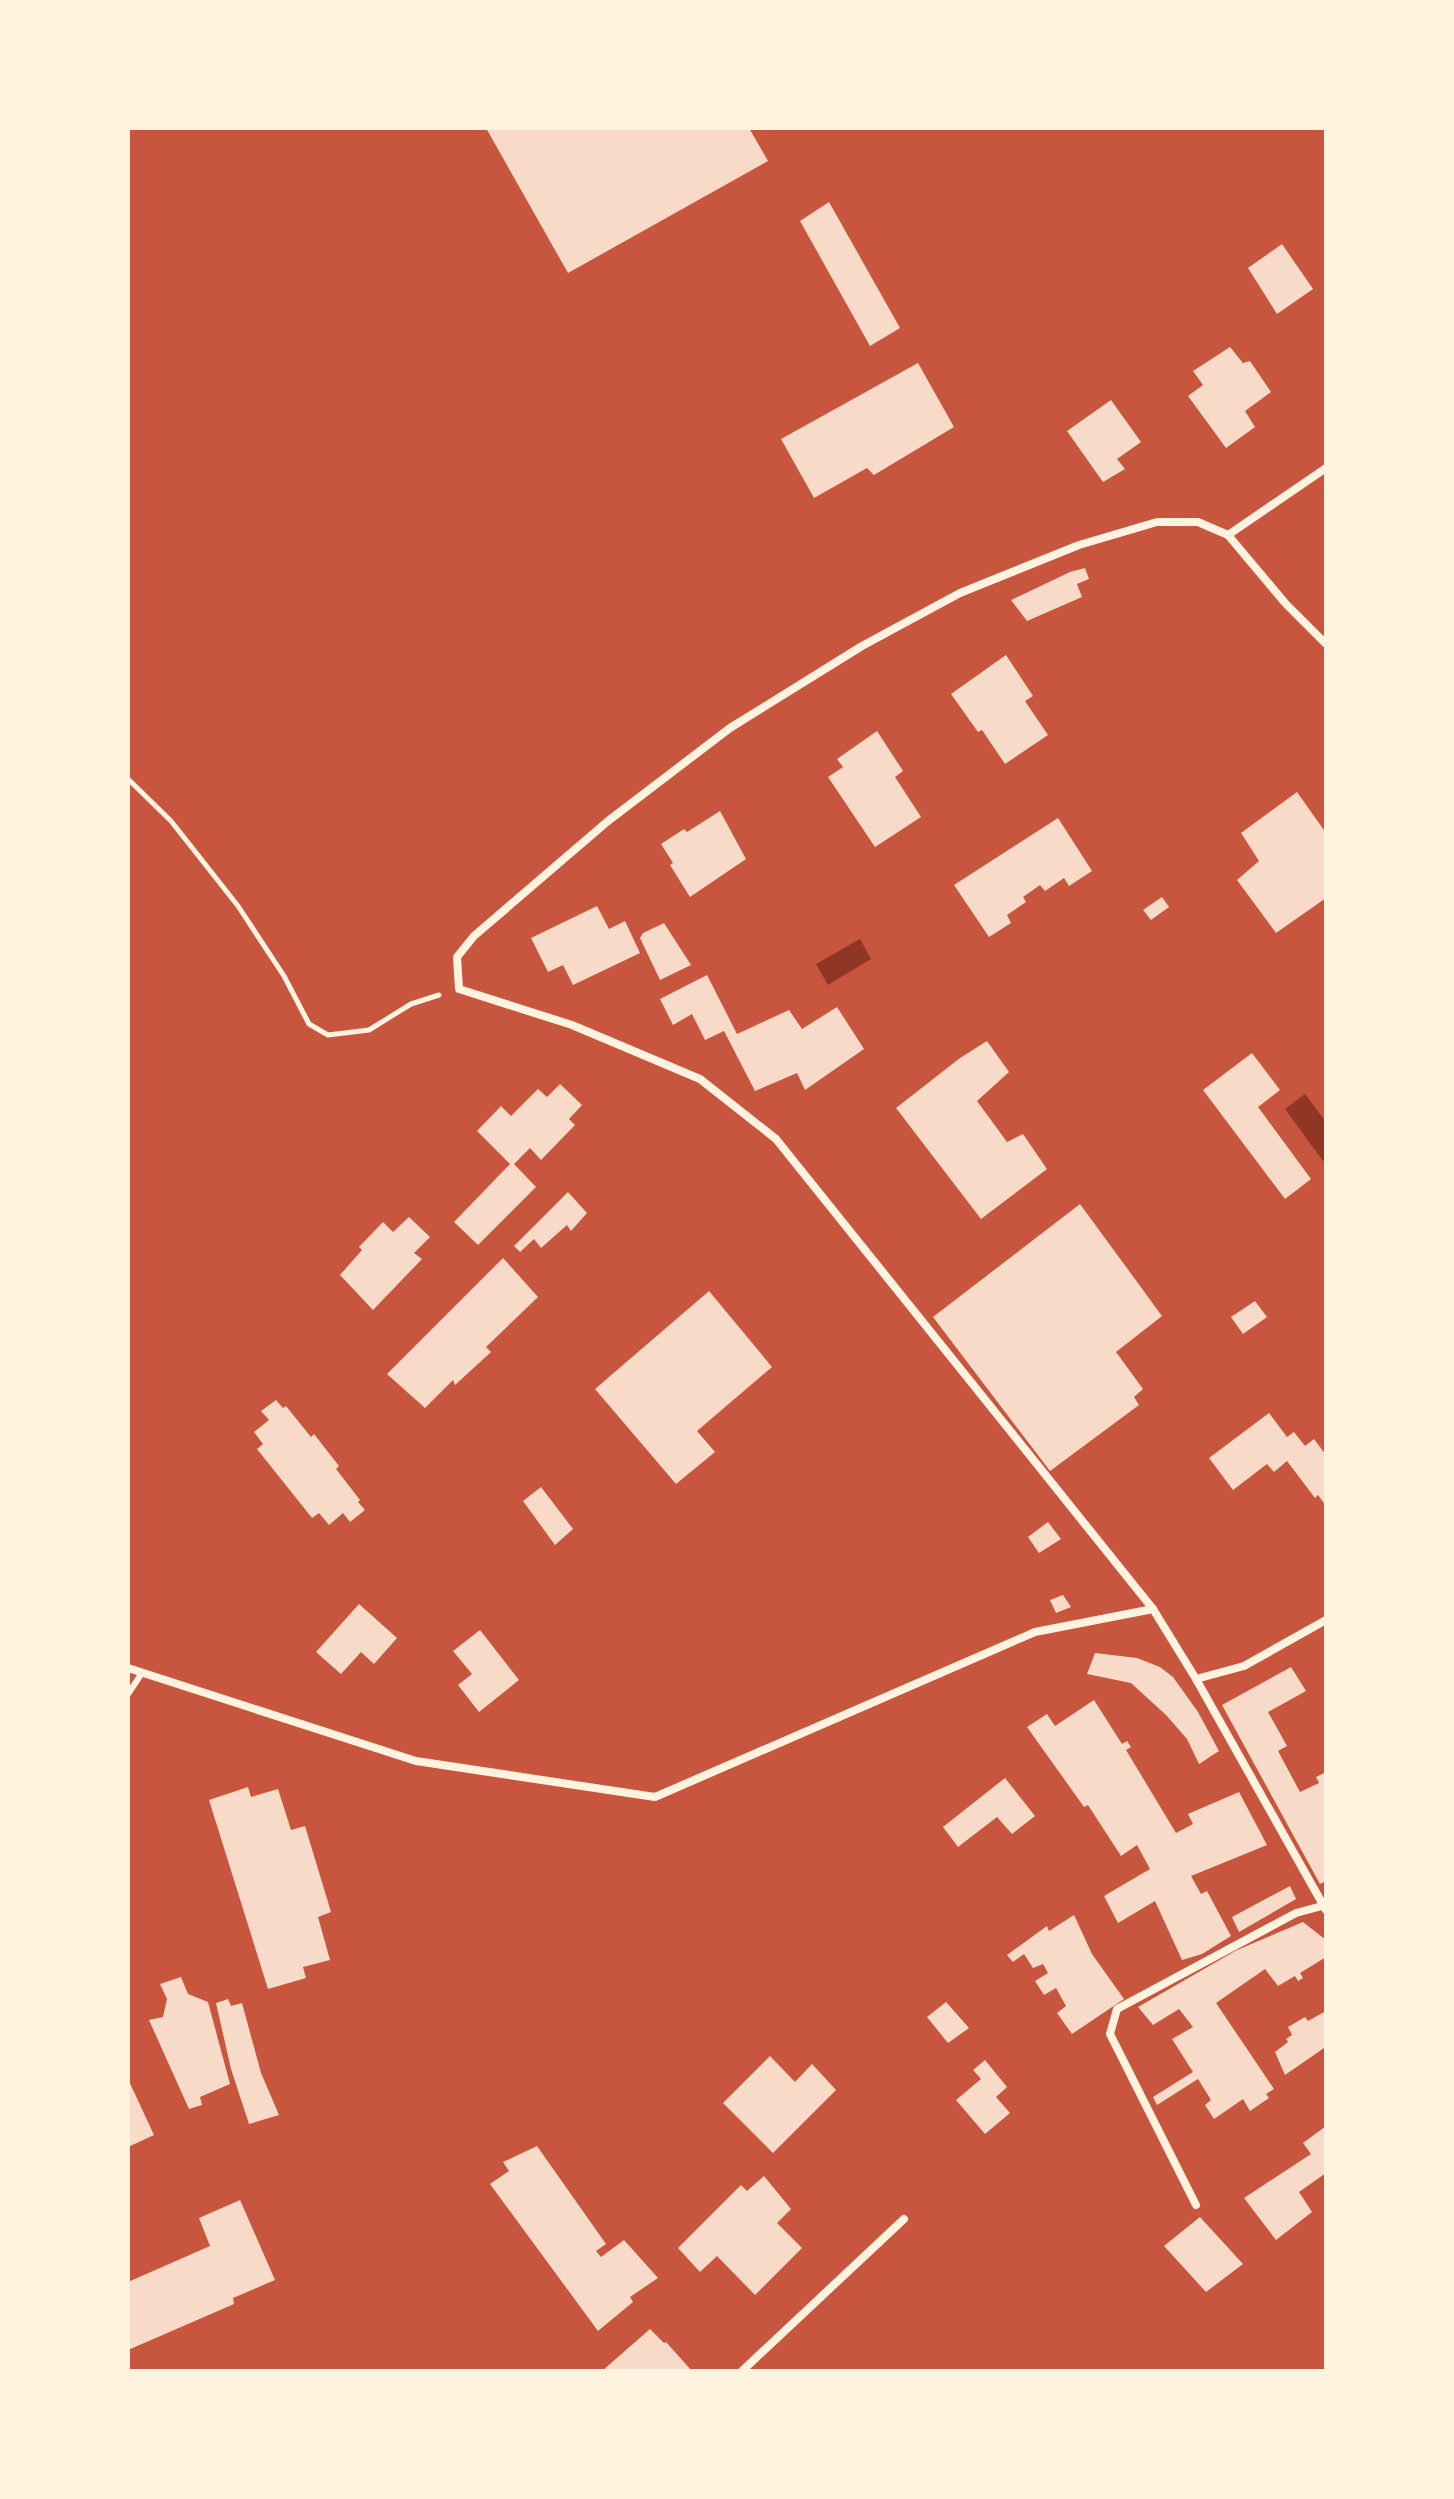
<svg xmlns="http://www.w3.org/2000/svg" width="1454" height="2499" font-family="'PT Sans Narrow',sans-serif">
<style>
.water{fill:#8f3625}
.building{fill:#f7dbc8}
.lines{fill:none;stroke-linecap:round;stroke-linejoin:round}
.path{stroke:#fff3e0;stroke-width:5}
.service{stroke:#fff3e0;stroke-width:6}
.minor{stroke:#fff3e0;stroke-width:8}
</style>
<rect width="100%" height="100%" fill="#c8553d"/>
<g class="water">
<path d="M860,939L871,959L828,985L816,964Z"/>
<path d="M1305,1094L1326,1122V1158L1323,1161L1285,1109Z"/>
</g>
<g class="building">
<path d="M486,128H749L768,161L568,273Z"/>
<path d="M829,202L900,328L870,346L800,221Z"/>
<path d="M1282,244L1313,289L1277,314L1248,268Z"/>
<path d="M1230,347L1243,363L1250,361L1271,392L1245,411L1255,427L1226,448L1188,396L1203,385L1193,371Z"/>
<path d="M918,363L954,427L874,475L867,468L814,498L781,439Z"/>
<path d="M1111,400L1141,442L1117,459L1125,469L1103,482L1067,431Z"/>
<path d="M1085,568L1089,579L1077,584L1082,597L1027,621L1011,600L1070,572Z"/>
<path d="M1006,655L1033,696L1025,701L1048,735L1005,764L982,730L978,732L951,694Z"/>
<path d="M877,731L903,771L895,777L921,817L875,847L828,777L843,767L837,759Z"/>
<path d="M1297,792L1326,833V898L1276,933L1237,880L1259,861L1241,833Z"/>
<path d="M720,811L746,859L690,897L670,865L673,863L661,844L684,829L687,832Z"/>
<path d="M1058,818L1092,871L1069,886L1064,878L1045,891L1040,885L1023,897L1026,902L1007,915L1011,923L989,937L954,885Z"/>
<path d="M1162,897L1169,907L1151,920L1143,910Z"/>
<path d="M597,906L609,929L625,921L640,953L573,985L563,965L548,972L531,938Z"/>
<path d="M664,923L691,965L660,980L640,938L643,933Z"/>
<path d="M707,975L737,1034L789,1010L802,1029L837,1007L864,1049L805,1090L797,1073L755,1091L724,1031L705,1040L692,1014L673,1025L660,999Z"/>
<path d="M987,1041L1009,1072L977,1101L1007,1142L1023,1134L1047,1169L981,1219L896,1108L960,1058Z"/>
<path d="M1252,1053L1280,1090L1258,1107L1311,1179L1285,1199L1203,1090Z"/>
<path d="M560,1084L582,1105L569,1119L575,1125L541,1160L530,1148L514,1164L536,1187L478,1245L454,1222L510,1164L477,1131L501,1106L511,1116L538,1089L547,1097Z"/>
<path d="M568,1192L587,1213L571,1231L567,1225L541,1248L534,1239L520,1252L514,1246Z"/>
<path d="M1080,1204L1162,1316L1116,1352L1143,1389L1134,1397L1139,1405L1050,1471L933,1317Z"/>
<path d="M409,1217L430,1237L414,1253L422,1259L373,1310L340,1275L362,1250L359,1247L383,1222L393,1232Z"/>
<path d="M503,1258L538,1297L486,1347L491,1352L455,1385L453,1380L425,1408L387,1374Z"/>
<path d="M709,1291L772,1367L697,1431L715,1452L676,1484L595,1389Z"/>
<path d="M1255,1301L1267,1317L1243,1334L1231,1317Z"/>
<path d="M276,1400L283,1408L286,1406L311,1437L314,1434L339,1466L336,1469L360,1500L358,1502L365,1510L350,1522L343,1513L329,1525L319,1513L312,1518L257,1449L263,1444L254,1432L269,1420L261,1411Z"/>
<path d="M1269,1413L1287,1437L1294,1432L1305,1446L1314,1439L1326,1455V1506L1318,1495L1315,1498L1287,1461L1274,1472L1267,1464L1233,1490L1209,1458Z"/>
<path d="M541,1487L573,1529L555,1545L523,1501Z"/>
<path d="M1048,1522L1061,1539L1039,1553L1028,1537Z"/>
<path d="M1063,1595L1071,1607L1056,1613L1050,1600Z"/>
<path d="M359,1604L397,1638L374,1664L361,1652L341,1674L316,1652Z"/>
<path d="M480,1630L519,1680L479,1712L458,1685L472,1674L453,1651Z"/>
<path d="M1095,1653L1137,1658L1160,1667L1173,1677L1198,1712L1219,1751L1199,1764L1187,1739L1166,1715L1131,1683L1087,1674Z"/>
<path d="M1291,1667L1306,1691L1268,1712L1287,1746L1278,1751L1300,1792L1319,1783L1316,1777L1326,1772V1881L1320,1884L1222,1705Z"/>
<path d="M1094,1700L1122,1744L1127,1741L1131,1747L1126,1750L1176,1833L1193,1824L1188,1814L1239,1792L1267,1845L1191,1876L1201,1894L1207,1891L1231,1936L1202,1954L1182,1960L1155,1901L1118,1923L1104,1896L1150,1869L1137,1845L1121,1856L1088,1805L1084,1807L1027,1727L1047,1714L1055,1726Z"/>
<path d="M1005,1778L1035,1816L1012,1834L997,1817L958,1847L943,1827Z"/>
<path d="M248,1787L251,1797L278,1789L291,1830L305,1826L331,1912L318,1917L330,1960L303,1967L306,1978L268,1989L209,1800Z"/>
<path d="M1290,1886L1296,1899L1239,1932L1232,1917Z"/>
<path d="M1074,1915L1092,1954L1124,1999L1072,2034L1057,2013L1066,2006L1056,1988L1044,1995L1035,1981L1048,1973L1043,1964L1033,1968L1024,1954L1013,1962L1007,1955L1047,1926L1049,1931Z"/>
<path d="M1303,1922L1326,1940V1957L1300,1973L1303,1978L1298,1981L1295,1976L1278,1986L1265,1969L1216,2003L1274,2089L1266,2094L1269,2098L1250,2111L1243,2099L1214,2119L1205,2105L1211,2100L1198,2079L1157,2105L1153,2097L1193,2072L1172,2039L1193,2027L1179,2009L1153,2025L1138,2007L1237,1950Z"/>
<path d="M181,1977L188,1994L208,2002L230,2084L200,2097L202,2105L189,2109L149,2020L163,2017L167,1999L160,1984Z"/>
<path d="M228,1999L231,2006L242,2003L261,2073L279,2115L249,2124L231,2069L216,2003Z"/>
<path d="M946,2002L969,2028L948,2043L927,2017Z"/>
<path d="M1326,2011V2051L1324,2048L1285,2075L1275,2052L1288,2042L1286,2039L1292,2035L1288,2027L1305,2017L1308,2021Z"/>
<path d="M770,2056L795,2082L812,2064L836,2090L773,2153L723,2103Z"/>
<path d="M985,2060L1007,2087L996,2097L1010,2113L985,2134L956,2100L981,2079L973,2070Z"/>
<path d="M128,2079L154,2135L128,2147Z"/>
<path d="M1326,2126V2173L1299,2192L1312,2212L1276,2240L1244,2198L1311,2154L1303,2143Z"/>
<path d="M537,2146L606,2244L596,2251L601,2257L624,2240L658,2278L630,2297L633,2302L598,2331L490,2184L509,2171L503,2162Z"/>
<path d="M764,2176L791,2209L777,2223L802,2248L755,2295L717,2256L700,2272L678,2248L741,2185L747,2191Z"/>
<path d="M240,2200L275,2280L233,2298L234,2304L128,2350V2282L210,2246L199,2218Z"/>
<path d="M1200,2217L1243,2264L1206,2292L1164,2246Z"/>
<path d="M650,2329L664,2343L666,2342L692,2371H602Z"/>
</g>
<g class="lines">
<path class="path" d="M128,779L171,821L238,906L284,976L309,1024L328,1035L369,1030L411,1004L439,995"/>
<path class="service" d="M128,1694L142,1673"/>
<g class="minor">
<path d="M1228,535L1326,468"/>
<path d="M1326,644L1286,604L1228,535L1198,522H1157L1079,545L960,593L862,646L730,728L608,821L474,936L457,957L459,989L572,1025L700,1079L776,1139L1153,1609L1196,1679L1326,1910"/>
<path d="M128,1668L416,1761L655,1797L1035,1632L1153,1609"/>
<path d="M1196,1679L1244,1666L1326,1620"/>
<path d="M1196,2205L1110,2034L1117,2009L1296,1913L1322,1906"/>
<path d="M742,2371L904,2219"/>
</g>
</g>
<rect width="1454" height="2499" fill="none" stroke="#fff3e0" stroke-width="260"/>
</svg>
